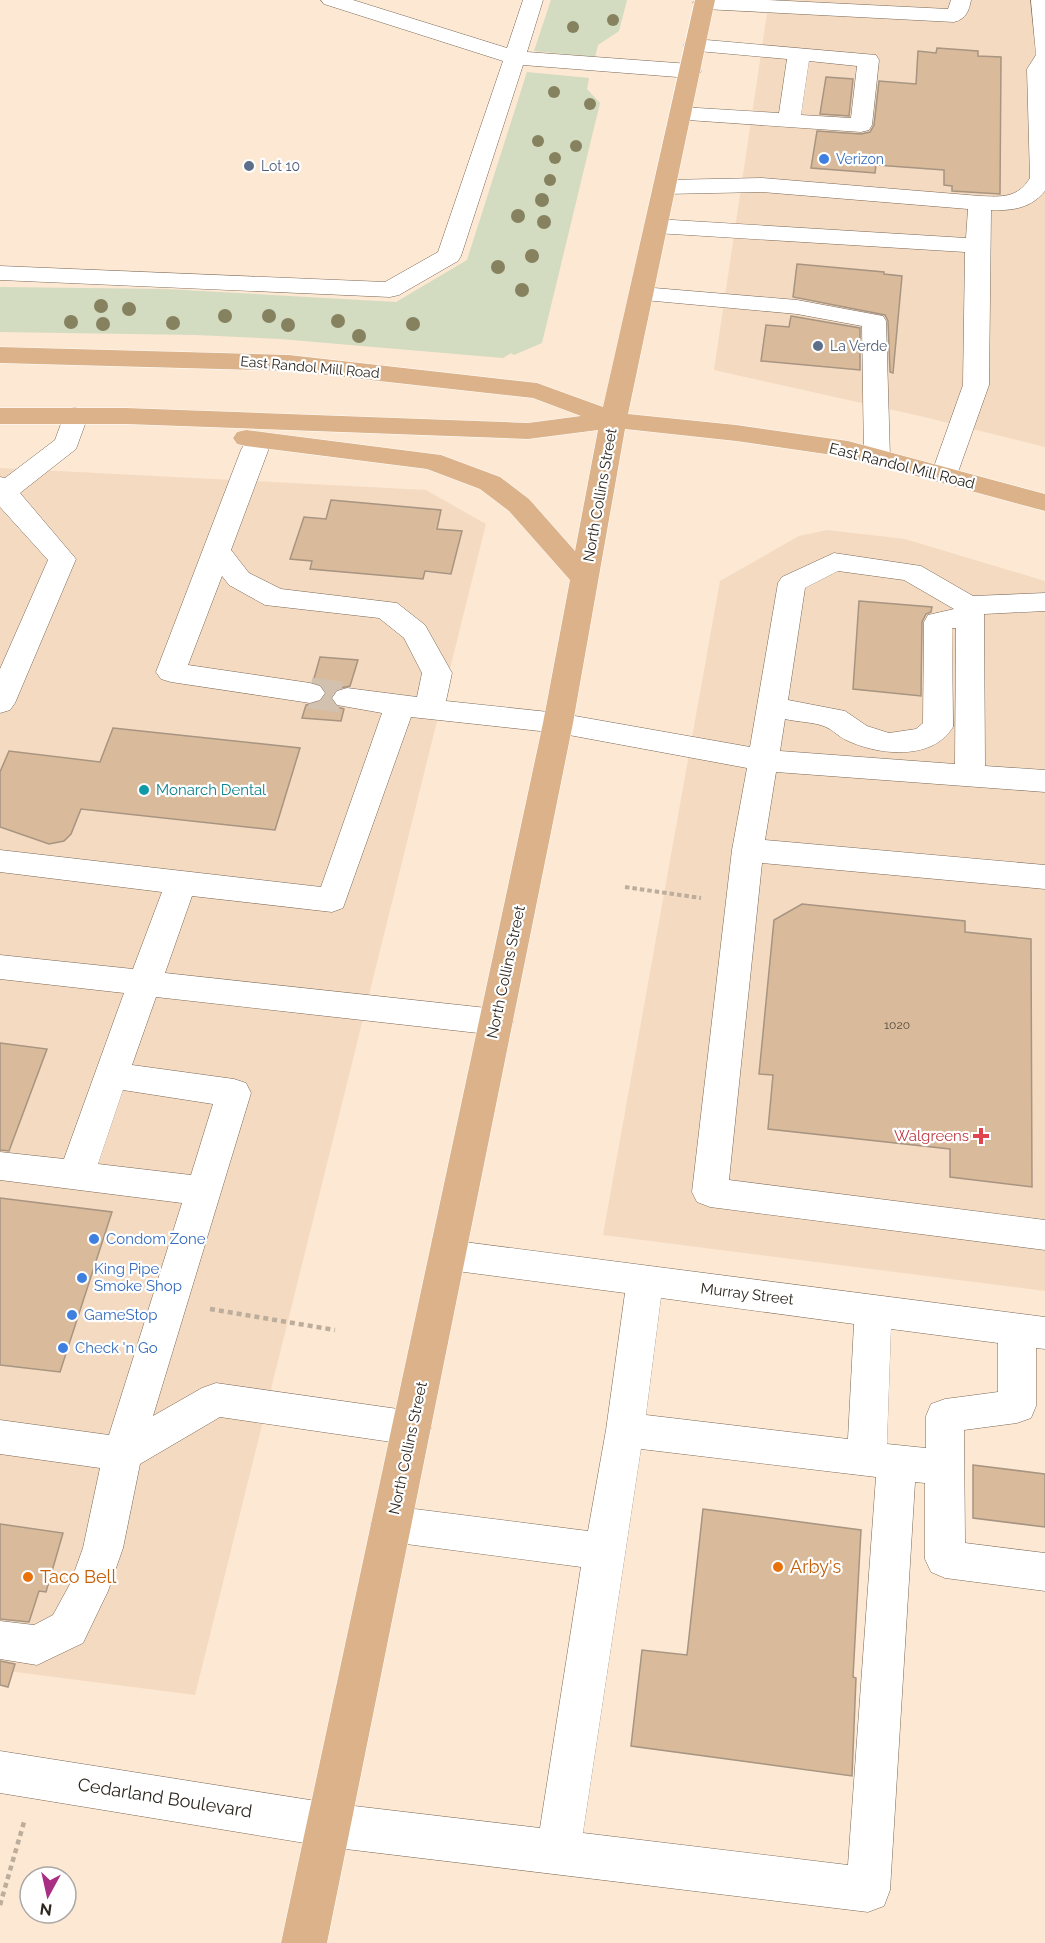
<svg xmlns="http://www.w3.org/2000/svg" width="1045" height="1943" font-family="Raleway,sans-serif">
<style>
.built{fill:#f4dac1}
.green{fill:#d3dbc0}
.building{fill:#d9bb9c;stroke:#a79481;stroke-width:1.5}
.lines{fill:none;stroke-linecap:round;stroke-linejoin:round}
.minor-tunnel{stroke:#d3c1af;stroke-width:31;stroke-dasharray:31 15;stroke-linecap:butt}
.minor-casing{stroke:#7a6856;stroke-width:1}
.major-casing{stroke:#fff;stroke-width:1}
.path-far1{stroke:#bdad9c;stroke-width:4;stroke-dasharray:4.5 3;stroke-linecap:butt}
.path{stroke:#bdad9c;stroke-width:4.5;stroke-dasharray:5 4;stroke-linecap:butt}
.minor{fill:#fff;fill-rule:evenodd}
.major{fill:#dbb289;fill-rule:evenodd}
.tree{fill:#868260}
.shop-dot{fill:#3f7fe0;stroke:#fff;stroke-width:2}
.service-dot{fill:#5c6f8a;stroke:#fff;stroke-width:2}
.culture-dot{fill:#0f9aa8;stroke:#fff;stroke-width:2}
.health-dot{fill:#e0444e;stroke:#fff;stroke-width:2}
.food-dot{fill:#e8710a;stroke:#fff;stroke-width:2}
.labels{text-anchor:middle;stroke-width:4.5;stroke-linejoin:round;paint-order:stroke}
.number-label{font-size:12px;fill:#584b3e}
.far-shop-label{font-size:14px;fill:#366cbe;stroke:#fff;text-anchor:start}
.far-service-label{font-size:14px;fill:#4e5e75;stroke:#fff;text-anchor:start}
.far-street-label{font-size:14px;fill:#2d261e;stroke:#fff}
.street-label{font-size:15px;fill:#2d261e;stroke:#fff}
.culture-label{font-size:15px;fill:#0d838f;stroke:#fff;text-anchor:start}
.health-label{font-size:15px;fill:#be3a42;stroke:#fff;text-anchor:end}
.shop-label{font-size:15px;fill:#366cbe;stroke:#fff;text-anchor:start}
.near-food-label{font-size:18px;fill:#c56008;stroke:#fff;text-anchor:start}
.near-street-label{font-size:18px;fill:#2d261e;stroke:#fff}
</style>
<rect width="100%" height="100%" fill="#fce8d3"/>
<g class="built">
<path d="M769,0H1045V447L920,416L714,370Z"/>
<path d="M0,468L426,490L486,524L195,1695L0,1670Z"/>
<path d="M827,530L905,539L1045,581V1291L603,1235L720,581L799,536Z"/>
</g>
<g class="green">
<path d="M551,0H627L619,31L598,45L595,57L534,51Z"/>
<path d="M527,72L589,78L587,89L600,103L542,343L514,355L511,353L503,358L280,339L196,335L0,332V287L165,289L396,302L467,260Z"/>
</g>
<g class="building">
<path d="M937,48L978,51V56L1001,57L1000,194L952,191V186L944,185V170L876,165L875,173L811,168L817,131L861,134L870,132L874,125L879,81L916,84L918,51L936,53Z"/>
<path d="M826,77L853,79L849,116L820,114Z"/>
<path d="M797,264L884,272V274L902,276L893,373L890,372L888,321L885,315L793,297Z"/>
<path d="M791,316L860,328V370L761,361L766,325L789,327Z"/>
<path d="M331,500L441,510L437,529L462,531L451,574L425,571L423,579L310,569L312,561L290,559L304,517L326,519Z"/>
<path d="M859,601L932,607L931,612L926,614L922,622L921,696L853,689Z"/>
<path d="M320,657L358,660L350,686L336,689L330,698L335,706L344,709L341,721L302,718L306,705L321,702L327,693L322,685L313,682Z"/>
<path d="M113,728L300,748L275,830L81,809L71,834L64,841L49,844L0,827V772L9,751L100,762Z"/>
<path d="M802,904L965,921V932L1031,939L1032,1187L950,1177V1149L768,1129L773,1075L759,1074L774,920Z"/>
<path d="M0,1043L47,1049L9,1151L0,1150Z"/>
<path d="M0,1198L112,1212L60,1372L0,1365Z"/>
<path d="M973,1465L1045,1474V1527L973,1518Z"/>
<path d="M703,1509L861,1530L853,1677L856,1678L852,1776L631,1746L642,1650L687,1655Z"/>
<path d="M0,1524L63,1533L46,1592L39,1591L29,1622L0,1619Z"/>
<path d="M0,1661L15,1664L8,1687L0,1685Z"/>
</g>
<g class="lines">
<path class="minor-tunnel" d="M310,693L347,698"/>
<g class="minor-casing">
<g id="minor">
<path d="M321,0H353L507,48L523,0H543L527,52L690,64L698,66L701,71L698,76L690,78L523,65L461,256L458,261L399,295L390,297L0,280V266L385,282L438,252L503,61L324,4Z"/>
<path d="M696,0H768L948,9L951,0H971C969,11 966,19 954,22L704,9L697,7L693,3Z"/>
<path d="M1031,0H1045V191C1031,208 1013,211 991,210L989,385L957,475L953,481L944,483L935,481L931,475L963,385L965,252L656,233L648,231L644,226L648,221L656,219L966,238L968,209L762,192L665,194L657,192L653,187L657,182L665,180L762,178L980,196C1002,197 1018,198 1030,178L1027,69L1036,55Z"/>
<path d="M695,39L876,55L879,60L872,125L869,130L861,132L673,119L670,114L673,109L681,107L779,113L787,59L687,50L684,45L687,40ZM809,61L857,66L851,118L801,115Z"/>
<path d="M642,287L797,300L883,316L886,321L890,458L886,464L877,466L868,464L864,458L862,326L797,314L633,299L630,294L633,289Z"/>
<path d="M75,408L84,410L88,416L76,449L20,493L76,559L15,703L10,710L0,713V669L48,560L0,507V477L5,478L55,440L66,410Z"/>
<path d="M259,432L268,434L272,440L231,550L249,573L281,589L397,603L425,625L452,673L446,701L558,713L750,747L778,583L782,577L834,553L921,566L973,596L1045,593V611L984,614L985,766L1045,770V792L776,772L765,840L1045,865V889L762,863L729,1180L1045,1220V1250L710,1207L697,1202L692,1192L732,850L747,768L558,733L411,717L343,908L332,912L192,896L165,973L496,1009L508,1013L513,1022L508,1031L496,1035L156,997L132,1065L234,1079L246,1083L251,1093L153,1416L202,1388L216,1383L412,1411L426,1416L431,1428L426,1440L412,1445L220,1417L140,1464L123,1548L108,1591L83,1643L37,1665L0,1659V1621L34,1625L53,1615L70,1584L83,1548L100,1468L0,1454V1420L109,1435L182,1203L0,1180V1152L64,1159L124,993L0,979V955L133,969L162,892L0,872V850L321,887L382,713L337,705L332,698L337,691L347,688L417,697L422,673L404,638L379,618L265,605L229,585L222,576L188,665L310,683L320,686L325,693L320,700L310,703L171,682L161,679L156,672L241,450L250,434ZM838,571L904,580L954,609L928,615L924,622L923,723L916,729L889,733L867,726L845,711L788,700L805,588ZM952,628H956L955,764L780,751L785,719C797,722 815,722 826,727C833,730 839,737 846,740C877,755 932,762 953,727ZM123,1090L213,1104L191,1175L98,1164Z"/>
<path d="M449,1240L1045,1317V1349L1036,1348V1406L1031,1418L1017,1423L964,1430L965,1543L1045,1553V1591L945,1578L931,1572L925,1559V1483L915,1482L890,1890L884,1906L868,1912L329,1847L0,1793V1751L329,1803L540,1828L581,1567L391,1542L377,1537L371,1524L377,1511L391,1506L588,1531L606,1430L625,1293L449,1270L436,1266L431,1255L436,1244ZM661,1298L854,1324L848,1439L646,1415ZM891,1329L998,1343V1392L945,1399L931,1404L926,1416V1448L887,1444ZM641,1449L876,1477L848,1865L583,1833Z"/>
</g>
</g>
<g class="major-casing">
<path id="major" d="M695,0H715L628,414L736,425L848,441L1045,494V511L846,457L736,441L625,429L573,723L327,1943H281L543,723L570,580L509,511L480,489L427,469L246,446L237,444L233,438L237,432L246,430L441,455L500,477L529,499L575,551L598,430L528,439L126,424H0V408H126L528,423L581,416L533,398L289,371L0,363V347L289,355L537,383L603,407Z"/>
</g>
<path class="path-far1" d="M625,887L701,898"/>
<g class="path">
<path d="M210,1309L335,1330"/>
<path d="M0,1905L24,1822"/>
</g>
<use href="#minor" class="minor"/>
<use href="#major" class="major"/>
</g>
<g class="tree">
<circle cx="613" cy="20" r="6"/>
<circle cx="573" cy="27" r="6"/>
<circle cx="554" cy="92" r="6"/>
<circle cx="590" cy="104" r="6"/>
<circle cx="538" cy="141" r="6"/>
<circle cx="576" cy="146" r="6"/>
<circle cx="555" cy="158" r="6"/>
<circle cx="550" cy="180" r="6"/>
<circle cx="542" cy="200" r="7"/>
<circle cx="518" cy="216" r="7"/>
<circle cx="544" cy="222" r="7"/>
<circle cx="532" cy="256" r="7"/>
<circle cx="498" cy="267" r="7"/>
<circle cx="522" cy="290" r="7"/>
<circle cx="101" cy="306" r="7"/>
<circle cx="129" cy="309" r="7"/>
<circle cx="225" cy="316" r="7"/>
<circle cx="269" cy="316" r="7"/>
<circle cx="338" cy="321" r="7"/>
<circle cx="71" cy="322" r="7"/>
<circle cx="173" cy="323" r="7"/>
<circle cx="103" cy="324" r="7"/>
<circle cx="413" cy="324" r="7"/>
<circle cx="288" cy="325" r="7"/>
<circle cx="359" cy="336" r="7"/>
</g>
<g class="shop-dot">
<circle cx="824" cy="159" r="6"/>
<circle cx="94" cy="1239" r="6"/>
<circle cx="82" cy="1278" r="6"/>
<circle cx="72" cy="1315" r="6"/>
<circle cx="63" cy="1348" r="6"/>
</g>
<g class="service-dot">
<circle cx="249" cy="166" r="6"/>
<circle cx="818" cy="346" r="6"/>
</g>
<circle class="culture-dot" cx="144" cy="790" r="6"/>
<path class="health-dot" d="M978 1127h6v6h6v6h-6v6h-6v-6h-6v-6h6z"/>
<g class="food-dot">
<circle cx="778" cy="1567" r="6"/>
<circle cx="28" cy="1577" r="6"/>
</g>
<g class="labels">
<g class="number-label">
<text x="897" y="1029">1020</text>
</g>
<g class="far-shop-label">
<text x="836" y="164">Verizon</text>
</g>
<g class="far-service-label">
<text x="261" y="171">Lot 10</text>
<text x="830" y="351">La Verde</text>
</g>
<g class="far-street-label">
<text transform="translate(310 367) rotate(5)" y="5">East Randol Mill Road</text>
</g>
<g class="street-label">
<text transform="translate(902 466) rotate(14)" y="5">East Randol Mill Road</text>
<text transform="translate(600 495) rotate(-80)" y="5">North Collins Street</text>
<text transform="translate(506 972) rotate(-78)" y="5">North Collins Street</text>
<text transform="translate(747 1294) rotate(7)" y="5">Murray Street</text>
<text transform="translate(408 1448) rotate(-78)" y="5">North Collins Street</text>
</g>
<g class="culture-label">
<text x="156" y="795">Monarch Dental</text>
</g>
<g class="health-label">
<text x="969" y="1141">Walgreens</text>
</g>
<g class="shop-label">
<text x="106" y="1244">Condom Zone</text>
<text x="94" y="1274">King Pipe<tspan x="94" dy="17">Smoke Shop</tspan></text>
<text x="84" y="1320">GameStop</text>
<text x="75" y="1353">Check 'n Go</text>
</g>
<g class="near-food-label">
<text x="790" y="1573">Arby's</text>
<text x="40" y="1583">Taco Bell</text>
</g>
<g class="near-street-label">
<text transform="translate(165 1798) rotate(9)" y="6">Cedarland Boulevard</text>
</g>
</g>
<g transform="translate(48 1895) rotate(188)"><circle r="28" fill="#ffffff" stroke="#aba8a5" stroke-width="1.5"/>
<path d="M0-4.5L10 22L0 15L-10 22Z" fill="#a92f84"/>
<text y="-9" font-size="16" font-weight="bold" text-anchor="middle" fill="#2d261e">N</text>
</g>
</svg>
